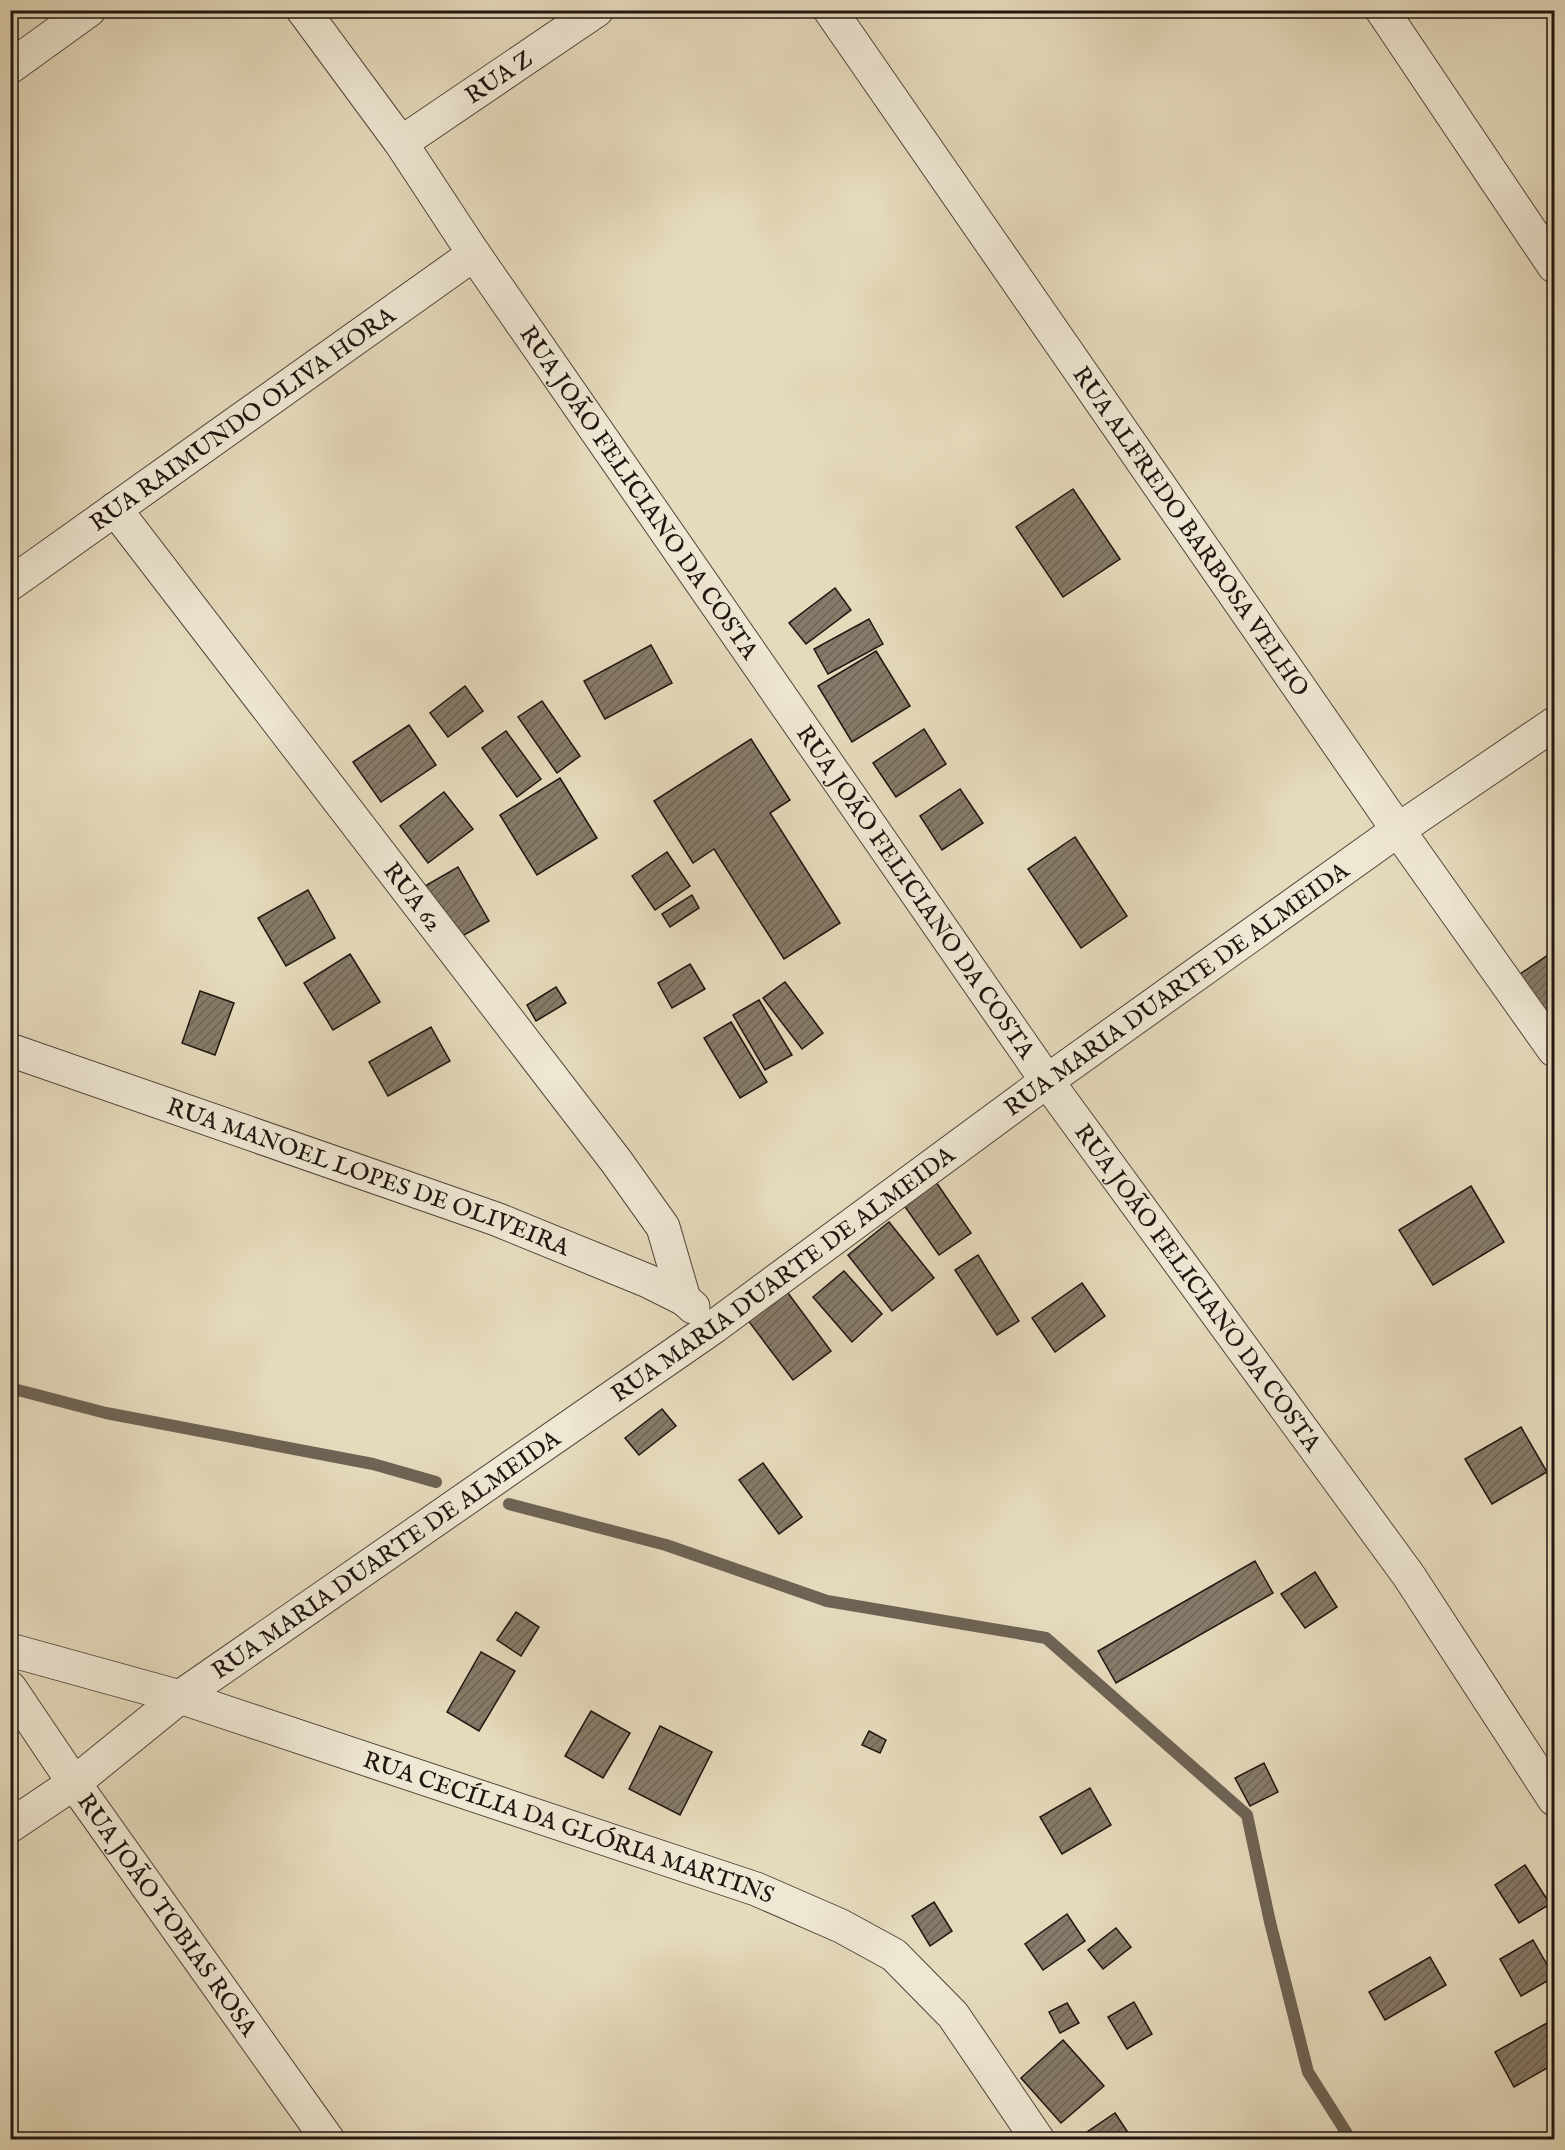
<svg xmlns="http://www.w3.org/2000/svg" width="1565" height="2150" font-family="'IM FELL English',serif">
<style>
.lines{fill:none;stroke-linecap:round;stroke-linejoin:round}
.stream{stroke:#6e6354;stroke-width:12}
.building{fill:url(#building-hatch);stroke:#201510;stroke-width:1.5}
.minor-casing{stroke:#51463b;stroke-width:35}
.minor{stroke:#eee7d3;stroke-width:33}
.labels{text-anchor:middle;stroke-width:4.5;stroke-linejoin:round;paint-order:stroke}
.street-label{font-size:24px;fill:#201510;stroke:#eee7d3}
</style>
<defs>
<pattern id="building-hatch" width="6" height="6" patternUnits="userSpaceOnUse" patternTransform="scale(1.5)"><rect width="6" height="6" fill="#867b69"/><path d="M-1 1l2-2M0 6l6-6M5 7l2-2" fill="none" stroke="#6d6455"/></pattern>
</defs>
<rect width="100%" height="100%" fill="#e5dabc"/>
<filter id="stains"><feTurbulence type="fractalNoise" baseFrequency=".00333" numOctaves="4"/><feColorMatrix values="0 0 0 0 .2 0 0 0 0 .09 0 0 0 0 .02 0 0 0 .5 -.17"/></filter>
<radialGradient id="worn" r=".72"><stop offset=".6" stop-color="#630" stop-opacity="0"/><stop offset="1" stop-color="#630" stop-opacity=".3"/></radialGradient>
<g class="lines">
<g class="stream">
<path d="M10,1388L106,1413L373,1464L436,1482"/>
<path d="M509,1504L666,1545L827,1601L1046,1638L1247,1815L1270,1922L1308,2072L1351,2140"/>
</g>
</g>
<g class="building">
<path d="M1073,489L1120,559L1063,597L1016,527Z"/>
<path d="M835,588L851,610L806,644L789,623Z"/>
<path d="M869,619L883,644L828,674L814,649Z"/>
<path d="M651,645L672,683L605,719L584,681Z"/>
<path d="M876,651L910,706L852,742L818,686Z"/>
<path d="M465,686L483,711L448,737L430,713Z"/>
<path d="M542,701L580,756L557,773L518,717Z"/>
<path d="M409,725L436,765L381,802L353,762Z"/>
<path d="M924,729L946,764L896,797L873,763Z"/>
<path d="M506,731L541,779L517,797L482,748Z"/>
<path d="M751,739L790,800L770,813L840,923L784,959L714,849L693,863L654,801Z"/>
<path d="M560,778L597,838L537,875L500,815Z"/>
<path d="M960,789L983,823L942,850L920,816Z"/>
<path d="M444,792L473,829L428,863L400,826Z"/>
<path d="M1075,837L1127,916L1081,948L1028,869Z"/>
<path d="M667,852L690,886L655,910L632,876Z"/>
<path d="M458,867L489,921L457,939L425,886Z"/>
<path d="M308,890L335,938L286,966L258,918Z"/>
<path d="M692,895L699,908L670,927L662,914Z"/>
<path d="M1554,951V1026L1520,974Z"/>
<path d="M350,954L380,1002L333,1030L304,983Z"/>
<path d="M690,964L705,989L672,1008L658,983Z"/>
<path d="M785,982L823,1033L802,1049L763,998Z"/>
<path d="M556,987L566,1003L536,1021L527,1005Z"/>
<path d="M200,991L234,1003L215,1055L182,1043Z"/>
<path d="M759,1000L792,1055L765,1070L733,1015Z"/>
<path d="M731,1022L767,1082L740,1098L704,1038Z"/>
<path d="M431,1027L450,1061L388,1096L369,1062Z"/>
<path d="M936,1182L971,1233L939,1255L903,1204Z"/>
<path d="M1471,1186L1504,1242L1433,1285L1399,1230Z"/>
<path d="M889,1222L934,1278L892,1311L848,1255Z"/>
<path d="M978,1255L1019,1321L997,1335L955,1270Z"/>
<path d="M844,1271L882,1314L852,1342L813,1297Z"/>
<path d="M1082,1283L1105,1316L1055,1352L1032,1318Z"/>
<path d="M785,1289L831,1351L793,1380L747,1319Z"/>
<path d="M662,1409L676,1426L639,1455L625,1438Z"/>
<path d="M1521,1427L1547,1472L1492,1504L1465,1459Z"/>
<path d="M763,1463L802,1517L779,1534L739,1480Z"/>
<path d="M1255,1561L1273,1593L1116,1683L1098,1651Z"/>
<path d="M1315,1572L1337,1607L1305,1628L1281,1594Z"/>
<path d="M516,1612L539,1627L521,1656L497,1640Z"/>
<path d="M481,1652L515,1671L479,1731L447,1712Z"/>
<path d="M591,1711L630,1733L603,1778L565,1756Z"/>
<path d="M660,1726L712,1752L680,1815L629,1789Z"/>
<path d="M869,1731L886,1740L880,1753L862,1745Z"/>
<path d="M1264,1763L1278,1792L1250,1806L1235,1778Z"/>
<path d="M1090,1788L1111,1825L1062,1854L1040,1817Z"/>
<path d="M1525,1865L1550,1904L1519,1923L1495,1885Z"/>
<path d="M934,1902L952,1931L930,1946L912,1916Z"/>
<path d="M1067,1914L1085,1941L1043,1970L1025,1944Z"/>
<path d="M1116,1928L1131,1947L1103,1969L1088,1950Z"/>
<path d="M1533,1940L1554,1977L1521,1996L1500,1959Z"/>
<path d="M1430,1957L1446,1985L1385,2020L1369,1992Z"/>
<path d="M1134,2002L1152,2034L1127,2049L1108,2017Z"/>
<path d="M1067,2003L1079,2023L1060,2033L1049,2012Z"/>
<path d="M1547,2023L1554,2037V2064L1514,2087L1495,2052Z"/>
<path d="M1063,2040L1104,2086L1061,2123L1021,2078Z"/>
<path d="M1115,2113L1133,2140H1075Z"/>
</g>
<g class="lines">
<g class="minor-casing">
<g id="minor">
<path id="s1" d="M303,10L401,143L474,254L1047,1081L1409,1576L1554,1799"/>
<path id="s2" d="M830,10L1398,830L1554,1050"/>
<path d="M1382,10L1554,266"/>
<path d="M10,67L89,10"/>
<path id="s3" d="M401,143L597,10"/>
<path id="s4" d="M115,509L616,1161L663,1227L684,1299"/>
<path id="s5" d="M10,584L474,254"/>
<path id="s6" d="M10,1050L496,1219L648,1281L684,1299L693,1307"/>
<path id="s7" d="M10,1650L180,1697L756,1889L841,1926L894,1955L953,2015L1038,2140"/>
<path id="s8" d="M10,1688L74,1783L328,2140"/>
<path id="s9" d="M10,1826L74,1783L180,1697L715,1326L1047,1081L1398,830L1554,724"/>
</g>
</g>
<use href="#minor" class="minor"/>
</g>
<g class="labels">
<g class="street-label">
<text dy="8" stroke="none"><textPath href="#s3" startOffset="118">RUA Z</textPath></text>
<text dy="8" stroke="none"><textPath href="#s5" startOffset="285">RUA RAIMUNDO OLIVA HORA</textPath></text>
<text dy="8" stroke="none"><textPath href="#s1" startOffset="588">RUA JOÃO FELICIANO DA COSTA</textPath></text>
<text dy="8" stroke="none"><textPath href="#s2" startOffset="634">RUA ALFREDO BARBOSA VELHO</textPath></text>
<text dy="8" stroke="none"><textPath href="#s1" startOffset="1074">RUA JOÃO FELICIANO DA COSTA</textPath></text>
<text dy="8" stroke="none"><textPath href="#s4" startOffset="489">RUA 62</textPath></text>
<text dy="8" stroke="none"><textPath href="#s9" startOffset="1436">RUA MARIA DUARTE DE ALMEIDA</textPath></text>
<text dy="8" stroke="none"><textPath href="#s6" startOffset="380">RUA MANOEL LOPES DE OLIVEIRA</textPath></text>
<text dy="8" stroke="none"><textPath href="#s9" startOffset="950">RUA MARIA DUARTE DE ALMEIDA</textPath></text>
<text dy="8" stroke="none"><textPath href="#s1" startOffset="1560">RUA JOÃO FELICIANO DA COSTA</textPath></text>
<text dy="8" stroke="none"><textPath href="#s9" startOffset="464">RUA MARIA DUARTE DE ALMEIDA</textPath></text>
<text dy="8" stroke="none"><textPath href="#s7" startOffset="586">RUA CECÍLIA DA GLÓRIA MARTINS</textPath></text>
<text dy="8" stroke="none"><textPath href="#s8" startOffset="276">RUA JOÃO TOBIAS ROSA</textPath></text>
</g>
</g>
<rect width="1565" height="2150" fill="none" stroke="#e5dabc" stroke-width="36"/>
<rect x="12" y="12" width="1541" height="2126" fill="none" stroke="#201510" stroke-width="3"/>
<rect x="18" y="18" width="1529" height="2114" fill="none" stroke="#201510" stroke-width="1.5"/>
<rect width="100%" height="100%" filter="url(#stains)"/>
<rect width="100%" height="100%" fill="url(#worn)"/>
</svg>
